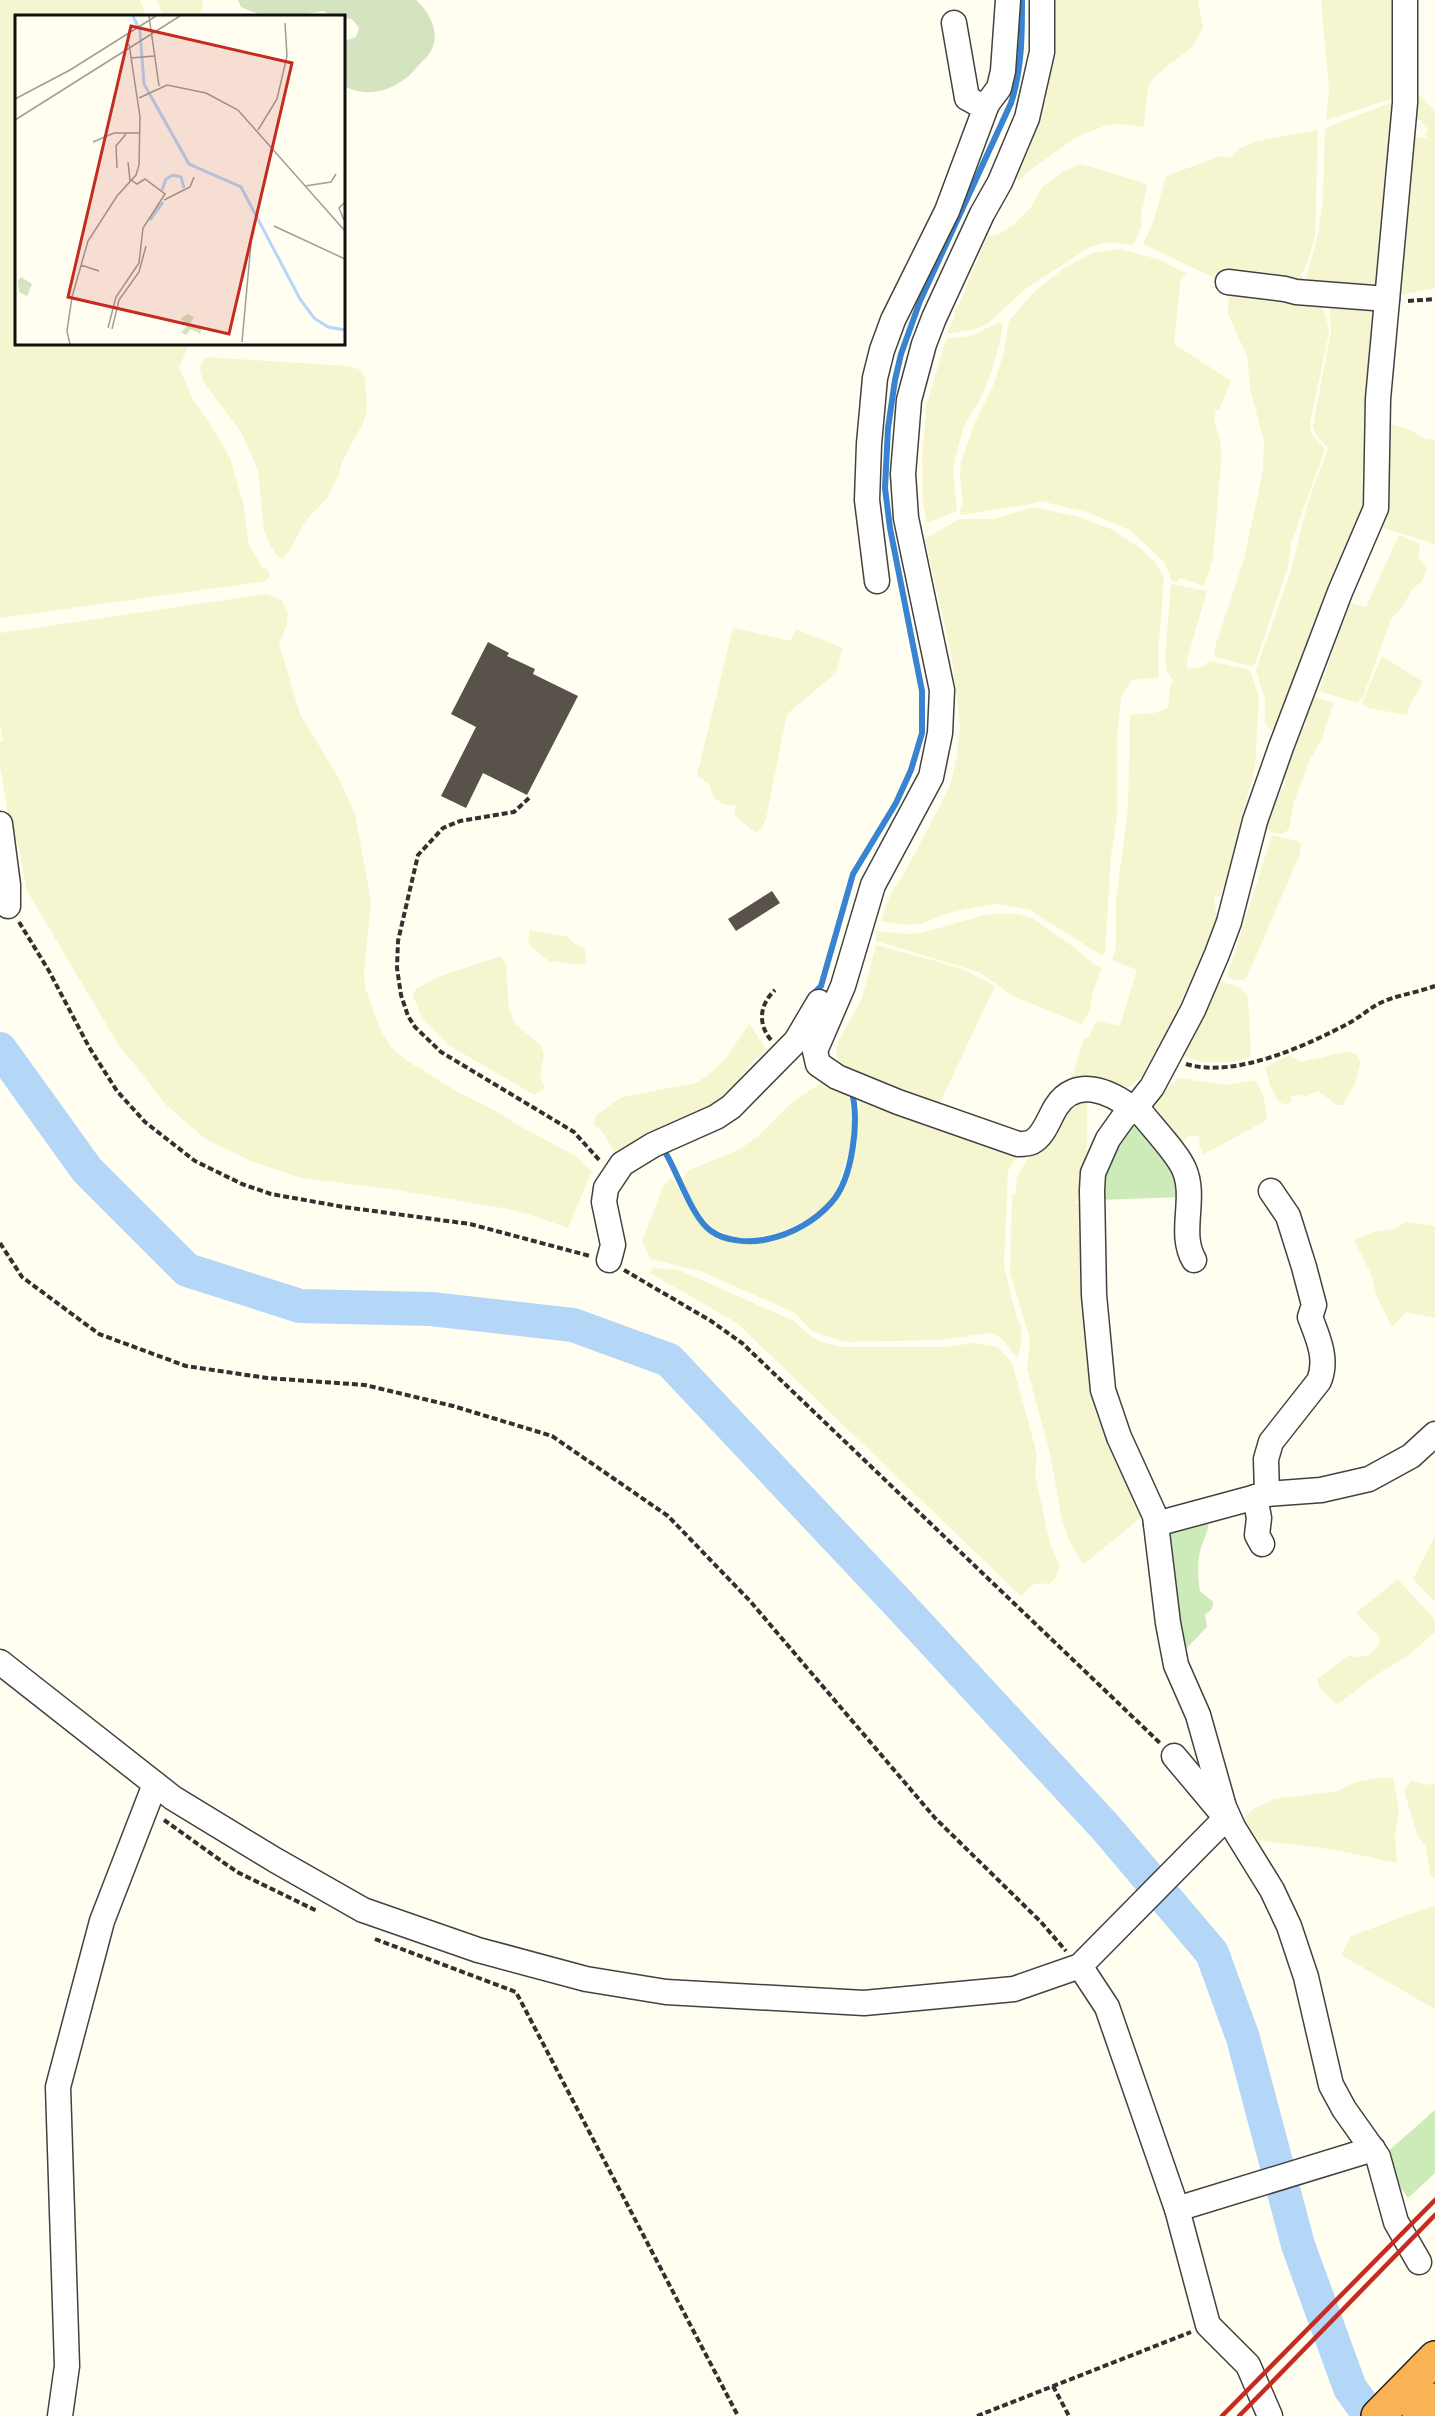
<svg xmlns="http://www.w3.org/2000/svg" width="1435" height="2416" font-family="'Noto Serif',serif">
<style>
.farmland{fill:#f5f6d0}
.green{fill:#cdebb9}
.cemetery{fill:#d4e3c0}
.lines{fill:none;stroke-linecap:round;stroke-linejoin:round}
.stream{stroke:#3883d2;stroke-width:6}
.river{stroke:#b4d7f8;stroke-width:34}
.building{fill:#58524b}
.minor-casing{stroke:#424242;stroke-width:27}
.highway-casing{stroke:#202020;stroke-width:36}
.path{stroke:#313131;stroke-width:4;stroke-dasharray:6 3;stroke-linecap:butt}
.minor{stroke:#fff;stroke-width:24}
.highway{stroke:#f9b355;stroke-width:33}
.rail{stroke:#c52c21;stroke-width:4.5}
.inset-river{fill:none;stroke:#b4d7f8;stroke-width:3}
.inset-road{fill:none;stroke:#9f9e97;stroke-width:1.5}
.view{fill:#c52c21;fill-opacity:0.15;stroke:#c52c21;stroke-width:3}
.inset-edge{fill:none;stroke:#0f0f0f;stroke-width:3}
</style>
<rect width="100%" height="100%" fill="#fffef1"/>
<g class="farmland">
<path d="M0,0H140L146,16H16V344H189L179,368L193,400L209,422L230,458L243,503L249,545L263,568L267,569L270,575L266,581L0,618Z"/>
<path d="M157,0H203L201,16H163Z"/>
<path d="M1053,0H1198L1203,27L1194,45L1154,77L1148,87L1144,127L1119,124L1105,126L1078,136L1026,173L1019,181L1013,175L1034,113L1048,98L1042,95Z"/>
<path d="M1321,0H1393V91L1391,99L1326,120L1329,89Z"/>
<path d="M1418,94L1435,110V288L1401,295L1397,291L1407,135L1429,139L1425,135L1428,130L1420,120L1411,121V101Z"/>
<path d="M1390,103L1393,107L1379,286L1303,289L1319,231L1323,196L1325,128Z"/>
<path d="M1318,130L1315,237L1306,267L1301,274L1303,279L1291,285L1284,284L1278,276L1272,280L1223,282L1143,244L1153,223L1166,176L1221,156L1231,158L1240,148L1258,141Z"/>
<path d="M1081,164L1147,184L1141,217V228L1133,245L1107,242L1090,247L1025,289L991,321L980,328L948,334V330L955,316V310L959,305L987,237L1001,233L1013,225L1031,207L1042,187L1062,172Z"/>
<path d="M1120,249L1158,259L1187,274L1181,278L1174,342L1176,345L1231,381L1219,410H1216L1214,420L1221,444V462L1213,558L1204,586L1180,578L1176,582L1172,581L1165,563L1142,541L1129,530L1090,513L1041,501L1031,504L961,515L960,510L963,502L960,477L961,462L976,420L993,386L1004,352L1009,321L1034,292L1064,268L1092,253Z"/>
<path d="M1229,290L1319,303L1326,316L1329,333L1310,423L1311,433L1325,449L1291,543L1288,568L1255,664L1251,666L1219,658L1215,656L1214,650L1244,559L1263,471L1264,441L1250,389L1247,356L1228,314Z"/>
<path d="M1329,302L1380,307L1368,512L1279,728L1271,731L1265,724V699L1256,670L1291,570L1308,502L1328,448L1316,435L1313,426L1331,331Z"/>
<path d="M999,322L1002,323L1001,338L990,376L980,400L964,426L955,459L953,473L957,511L927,523L923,505L922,460L926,407L943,349L947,338L971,336Z"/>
<path d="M206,357L347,366L359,369L365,377L367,408L364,421L342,462L339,474L327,498L304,523L290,550L282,559L278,557L271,547L264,530L258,470L241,432L203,381L199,367Z"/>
<path d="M1390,424L1411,430L1425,439L1435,440V544L1379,527L1385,428Z"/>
<path d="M1035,507L1079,517L1111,529L1141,549L1156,563L1164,579L1158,654L1159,676L1157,678L1132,680L1121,697L1117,740V817L1111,856L1105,953L1101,955L1030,910L1010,906L995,904L976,907L949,913L921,924L909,925L881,921L890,895L905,872L946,794L951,782L957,755L960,726L952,658L925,539L959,519H993Z"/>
<path d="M1399,535L1418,543L1420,546L1418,557L1427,569L1423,580L1412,590L1401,609L1391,619L1363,697L1357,703L1319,691L1349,603L1366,607Z"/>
<path d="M1171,584L1207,591L1187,660V669L1202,667L1209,661L1250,670L1259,697L1255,768L1225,883L1221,896L1214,897L1217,918L1189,993L1144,1075L1129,1087L1120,1089L1071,1081L1084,1038L1089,1037L1096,1021L1120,1026L1137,970L1112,960L1116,947V901L1128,808L1130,715L1154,713L1168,708L1170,687L1173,680L1167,672L1165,659Z"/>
<path d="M267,594L281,600L288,612L287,624L279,644L300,714L338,777L355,814L371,902L364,975L366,990L380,1029L391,1047L406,1060L458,1092L494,1110L525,1129L574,1155L592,1171L568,1228L534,1216L508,1209L391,1189L301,1178L251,1161L207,1140L167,1106L118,1044L27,891L18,843H13L0,768V742L3,741L0,725V633Z"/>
<path d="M733,628L791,641L796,629L843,648L836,673L787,714L766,819L762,828L755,833L734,814L736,806L723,804L717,800L712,795L710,785L697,775Z"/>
<path d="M1382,656L1423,682L1408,708L1407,715L1368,708L1362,703Z"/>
<path d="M1310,696L1334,703L1321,741L1310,759L1294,802L1289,829L1283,834L1273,833L1265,828L1272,805L1284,786L1286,767L1298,732L1306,725L1304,713Z"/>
<path d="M1272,835L1298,841L1301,844L1299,856L1247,977L1244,980H1237L1227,977Z"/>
<path d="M989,914H1018L1032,918L1075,948L1092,963L1102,968L1094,988L1089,1012L1081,1024L1013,996L979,972L876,941V931L905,934L921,933Z"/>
<path d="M530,930L568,937L575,944L583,947L586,952L585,965L549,961L528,944Z"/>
<path d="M876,945L946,964L967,971L995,986L937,1109L862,1076L841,1065L836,1057L838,1042L862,998Z"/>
<path d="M501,956L506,964L509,1009L516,1025L541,1045L544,1055L540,1075L545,1088L534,1095L450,1046L421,1017L413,994L416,989L438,977Z"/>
<path d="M1212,978L1241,988L1248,997L1251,1055L1247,1058L1235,1062H1202L1176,1053Z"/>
<path d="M749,1024L767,1050L750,1064L732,1091L712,1111L690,1115L619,1156L614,1151L602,1131L593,1125L596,1115L622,1097L696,1083L712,1072L725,1059Z"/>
<path d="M1348,1051L1357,1055L1361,1061L1355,1083L1343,1105H1337L1318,1091L1305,1097L1303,1095L1291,1096L1292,1102L1284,1105L1277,1099L1271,1088L1265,1067L1290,1055L1301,1062Z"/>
<path d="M1179,1078L1226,1085L1256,1080L1264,1098L1267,1120L1204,1154L1199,1147L1200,1139L1198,1136L1190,1135L1176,1148L1149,1108L1160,1094Z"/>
<path d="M825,1080L838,1086L836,1092L848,1094L853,1119L851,1147L834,1196L816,1215L778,1233L749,1238L734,1237L713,1229L688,1197L683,1179L687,1171L740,1149L757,1137L790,1104Z"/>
<path d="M860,1094L1021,1151L1008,1171L1004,1266L1016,1315L1021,1326V1345L1018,1358L1000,1337L989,1333L940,1340L844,1342L812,1331L795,1313L730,1284L703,1272L650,1259L642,1241L664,1184L672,1178L698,1222L712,1236L732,1243L752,1244L770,1242L803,1230L835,1202L846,1182L855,1154Z"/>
<path d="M1087,1094V1187L1081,1200L1074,1202L1084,1208L1092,1394L1096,1414L1107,1439L1144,1515L1083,1565L1068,1538L1061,1516L1050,1453L1027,1369L1030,1340L1010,1273L1012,1194H1015L1017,1176L1061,1106Z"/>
<path d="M1406,1222L1435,1226V1318L1406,1312L1392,1327L1376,1295L1371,1274L1354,1240L1373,1232L1394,1229Z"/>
<path d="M653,1268L679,1270L794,1321L809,1335L824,1343L841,1347H944L975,1343L998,1347L1012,1363L1037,1454L1035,1474L1050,1544L1060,1566L1056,1577L1049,1584L1038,1583L1029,1587L1022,1597L737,1323L650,1273Z"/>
<path d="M1435,1536V1602L1413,1579Z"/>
<path d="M1398,1579L1435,1620V1632L1409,1655L1379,1673L1337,1705L1319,1687L1317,1679L1349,1655L1354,1657L1367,1656L1373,1652L1378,1646L1380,1638L1356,1613Z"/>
<path d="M1379,1778H1393L1399,1809L1395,1835L1397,1863L1336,1850L1258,1840L1244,1818L1253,1809L1274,1799L1337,1791L1356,1782Z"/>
<path d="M1411,1781L1428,1785L1435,1783V1879L1431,1876L1425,1845L1418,1837L1404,1791Z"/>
<path d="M1435,1905V2009L1341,1955L1351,1936Z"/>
</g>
<g class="green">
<path d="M1133,1119L1175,1167L1182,1197L1099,1200V1178Z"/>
<path d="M1208,1519C1210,1532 1202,1540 1200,1552C1197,1563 1198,1579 1200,1591L1213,1602C1213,1609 1211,1611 1205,1614L1207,1627L1180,1655L1165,1528Z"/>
<path d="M1435,2110V2173L1408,2198L1389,2170L1385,2154Z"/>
</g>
<path class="cemetery" d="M238,0H416C429,12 440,31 432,49C429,56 422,61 417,67C399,89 370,100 344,86V41L356,37L359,28L352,19L330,16L324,11C291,16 273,22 241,7Z"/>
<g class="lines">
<g class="stream">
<path d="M811,996L821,986L853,874L896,803L911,770L922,733V691L890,528L885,488L888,428L895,380L901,354L920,301L1011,103C1022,70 1022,34 1022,0"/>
<path d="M665,1152C678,1173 692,1218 711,1231C726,1242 751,1243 768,1239C792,1234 815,1221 831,1203C853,1179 860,1119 851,1089"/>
</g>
<path class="river" d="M0,1049L87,1170L187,1270L300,1306L431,1309L573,1325L669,1360L898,1603L1107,1829L1212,1953L1243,2038L1298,2245L1350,2388L1370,2416"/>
</g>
<g class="building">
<path d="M488,642L509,653L507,656L535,669L533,674L578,696L527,795L483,773L466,808L441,796L476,727L451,714Z"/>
<path d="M772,891L780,903L736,931L728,919Z"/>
</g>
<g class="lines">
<g class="minor-casing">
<g id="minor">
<path d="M1042,0V52L1027,118L1000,182L982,214L934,318L924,344L909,400L903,474L906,518L942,690L940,733L931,777L873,885L843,986L815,1051L818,1064L837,1077L898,1102L1018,1144C1022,1144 1028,1144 1032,1142C1044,1136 1049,1118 1056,1107C1075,1076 1110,1091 1133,1109"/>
<path d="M1405,0V103L1378,399L1376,508L1340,592L1281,747L1255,821L1229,922L1217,954L1193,1010L1152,1087L1140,1102L1123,1118L1108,1139L1093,1173L1092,1190L1094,1295L1103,1390L1119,1437L1155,1516L1168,1623L1176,1665L1198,1715L1224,1807L1233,1827L1272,1890L1289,1926L1306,1977L1331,2085L1344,2109L1378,2157L1396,2222L1419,2262"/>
<path d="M954,23L967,98L978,104H987"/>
<path d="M1228,282L1285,289L1296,292L1387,299"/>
<path d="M877,581L867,500L869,444L875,378L882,350L893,320L947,211L987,104L999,88L1003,71L1008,0"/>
<path d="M0,824L8,885V906"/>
<path d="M1136,1106C1148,1123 1177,1152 1184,1169C1197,1198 1178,1233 1194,1260"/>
<path d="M609,1260L613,1245L604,1202L606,1188L622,1164L653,1145L716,1117L731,1107L796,1041L819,1002"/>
<path d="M1267,1494L1266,1459L1271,1442L1319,1381C1328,1359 1318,1338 1310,1317L1314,1305L1304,1267L1288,1216L1271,1191"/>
<path d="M1255,1497L1259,1518L1257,1535L1262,1544"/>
<path d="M1156,1524L1267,1494L1321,1490L1369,1479L1411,1456L1435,1434"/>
<path d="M0,1662L173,1798L275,1860L363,1910L478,1950L586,1979L666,1992L864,2003L1014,1989L1080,1966L1226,1818"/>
<path d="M1174,1756L1221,1812"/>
<path d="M1080,1966L1107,2007L1177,2209L1208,2325L1248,2365L1270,2416"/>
<path d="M1177,2209L1373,2149"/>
<path d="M60,2416L67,2366L58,2087L102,1921L155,1784"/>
</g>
</g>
<g class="highway-casing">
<g id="highway">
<path d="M1378,2416L1435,2358"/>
<path d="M1419,2416L1435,2400"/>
</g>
</g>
<g class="path">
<path d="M1408,301L1435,299"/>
<path d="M529,798L514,812L460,821L443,828L418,855L398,941L397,968L401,995L408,1016L415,1027L441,1052L574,1132L601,1162"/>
<path d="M19,922L49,971L89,1047L117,1091L145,1122L195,1161L242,1184L271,1194L344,1207L470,1224L590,1256"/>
<path d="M771,1040C757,1023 760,1004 775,990"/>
<path d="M1186,1064C1235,1079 1308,1045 1351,1022C1361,1016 1369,1009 1378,1004C1396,995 1416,993 1435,986"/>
<path d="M0,1243L22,1277L99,1334L186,1366L267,1378L365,1385L453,1406L552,1436L668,1516L750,1601L935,1818L1041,1922L1066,1951"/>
<path d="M624,1270L711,1321L742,1343L1161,1744"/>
<path d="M164,1820L237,1872L317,1911"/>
<path d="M375,1939L516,1992L738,2416"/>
<path d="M1053,2386L1069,2416"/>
<path d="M977,2416L1191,2332"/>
</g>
<use href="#minor" class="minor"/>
<use href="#highway" class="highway"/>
<g class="rail">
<path d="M1222,2416L1435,2200"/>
<path d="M1239,2416L1435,2215"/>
</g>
</g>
<g transform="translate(15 15)">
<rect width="330" height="330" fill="#fffef1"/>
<path d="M6,262L17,269L12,281L4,277L3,265ZM173,299L179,302L175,308L187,312L185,319L176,314L171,320L166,317L172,311L166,303Z" fill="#d4e3c0"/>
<path class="inset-river" d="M118,1L125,16L129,69L174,149L226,172L285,284L299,303L313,312L330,315M147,175L151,164L158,160L166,162L169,173M135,205L148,187"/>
<path class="inset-road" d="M134,1L144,71M116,43L139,41M124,83L152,70L191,78L223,95L330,216M0,84L55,55L141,1M0,105L165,1M243,115L262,84L272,41L270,8M78,127L99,118H124M113,147L115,166M102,153L101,131L111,119M290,171L316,167L321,159M149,185L175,172L179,162M329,205L324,193L330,187M259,211L330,244M66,250L84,256M93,313L101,282L124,248L128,213L150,179L130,164L122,169L116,165M97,314L104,285L124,257L131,231M227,327L237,217M55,329L52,316L57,282L73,226L102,181L121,160L124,150L125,102L114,29"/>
<path class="view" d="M116,11L277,48L214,319L53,282Z"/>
<rect width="330" height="330" class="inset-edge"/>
</g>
</svg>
